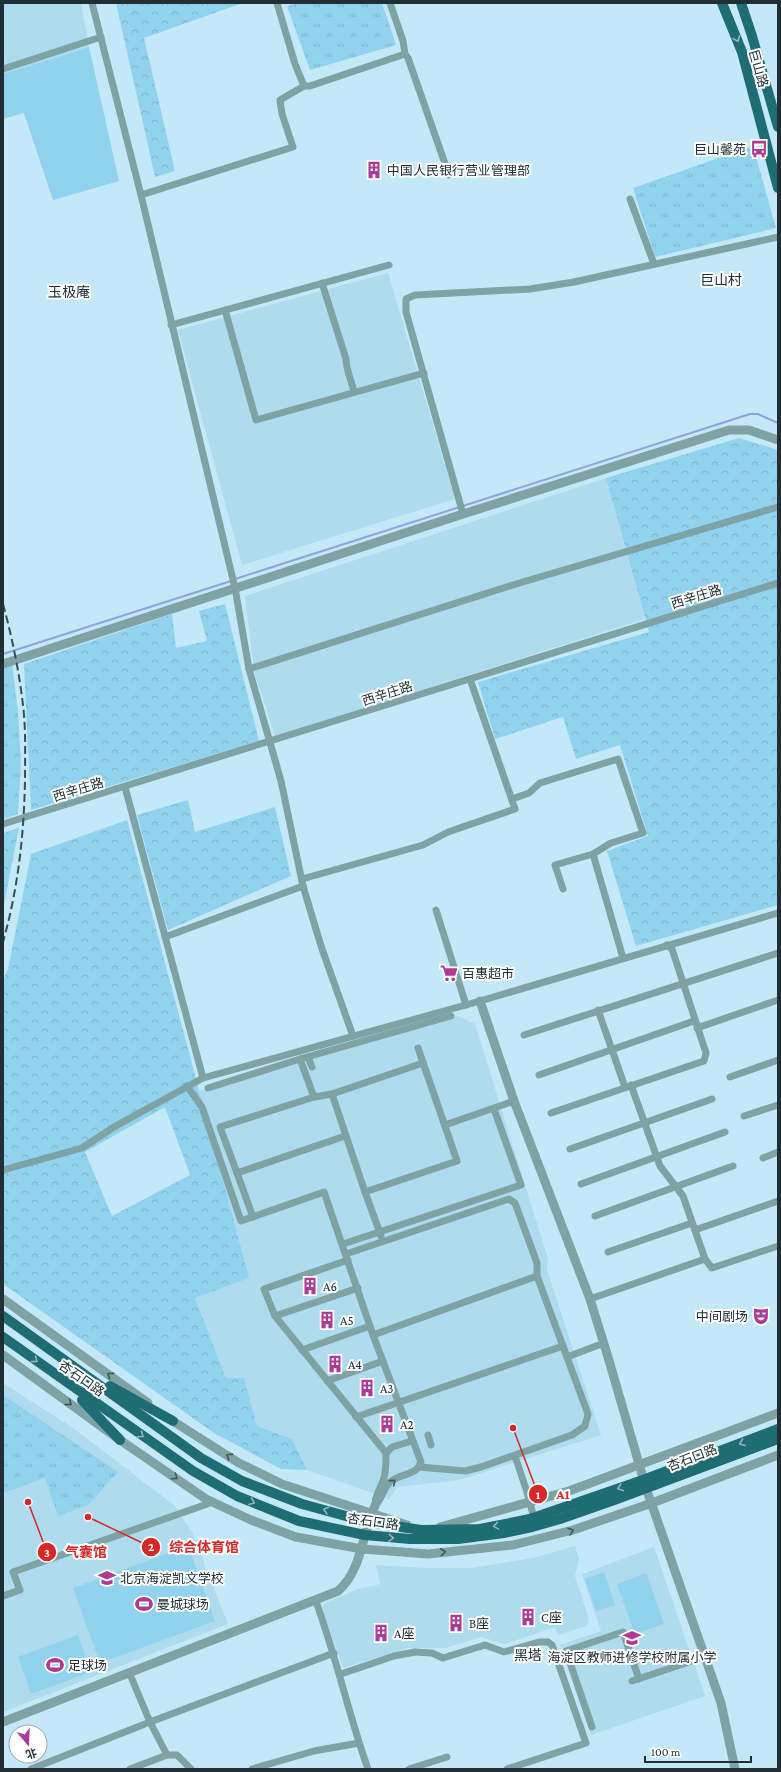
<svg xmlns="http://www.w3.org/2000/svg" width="781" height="1772" font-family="'Crimson Pro','Noto Sans SC',serif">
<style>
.built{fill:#aedbed}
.grass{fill:url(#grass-tufts)}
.forest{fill:url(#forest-crowns);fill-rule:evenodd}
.garden{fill:#91d3ee}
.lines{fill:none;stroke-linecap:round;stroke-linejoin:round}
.stream{stroke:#90a3dc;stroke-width:2}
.minor{stroke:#7fa2a5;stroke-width:7}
.tertiary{stroke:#7fa2a5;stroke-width:9}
.primary{stroke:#1f6d74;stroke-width:10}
.rail{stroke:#3b4d54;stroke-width:2;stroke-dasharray:8 4;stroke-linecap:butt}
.oneway{stroke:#8fb6ba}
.oneway2{stroke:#42575c}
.labels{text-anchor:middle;stroke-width:4;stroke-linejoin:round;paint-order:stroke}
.street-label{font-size:13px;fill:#212f35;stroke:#fff}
.poi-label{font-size:13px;fill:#212f35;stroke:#fff;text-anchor:start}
.neighbourhood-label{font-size:14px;fill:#212f35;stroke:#fff}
.leader{fill:none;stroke:#d62828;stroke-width:1.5}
.callout-dot{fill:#d62828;stroke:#fff;stroke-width:1.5}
.mark-label{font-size:12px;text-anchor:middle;font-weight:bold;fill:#fff}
.callout-label{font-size:14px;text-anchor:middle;font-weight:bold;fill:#d62828;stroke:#fff;stroke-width:4;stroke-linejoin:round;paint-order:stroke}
</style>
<defs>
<pattern id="grass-tufts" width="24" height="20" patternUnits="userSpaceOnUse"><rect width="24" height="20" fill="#91d3ee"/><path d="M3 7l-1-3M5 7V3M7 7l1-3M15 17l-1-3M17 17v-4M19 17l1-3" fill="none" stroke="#7db5cd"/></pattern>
<pattern id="forest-crowns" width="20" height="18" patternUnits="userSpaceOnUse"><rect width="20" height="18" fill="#91d3ee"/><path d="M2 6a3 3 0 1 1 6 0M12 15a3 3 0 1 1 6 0" fill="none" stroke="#7db5cd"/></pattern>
</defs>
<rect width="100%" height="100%" fill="#c3e8f8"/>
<g class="built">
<path d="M3,3H81L89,47L3,74Z"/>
<path d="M388,273L455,499L242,565L178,330Z"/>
<path d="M606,478L645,619L275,736L254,671L245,596Z"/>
<path d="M458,1016L475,1024L548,1259L547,1270L601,1435L459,1480L397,1487L390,1499L307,1470L292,1439L257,1426L244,1378H226L195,1298L248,1278L199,1091Z"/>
<path d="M3,1383L70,1426L174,1505L192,1532L228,1624L3,1712Z"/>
<path d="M575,1546L579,1559L575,1576L589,1619L587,1626L558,1635L555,1627L505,1644L481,1637L445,1648H408L343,1668L322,1608L325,1603L358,1589L380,1584L376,1565L426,1568H471L533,1558Z"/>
<path d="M654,1547L705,1696L591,1735L560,1645L601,1631L582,1574Z"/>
</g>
<g class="grass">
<path d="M298,3H382L396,45L310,70L287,6Z"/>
<path d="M753,146L776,228L655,257L633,188Z"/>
<path d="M12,664L18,712L21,763L18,814L3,819V666Z"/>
<path d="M3,1395L118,1472L88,1505L58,1516L45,1478L3,1493Z"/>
</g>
<g class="forest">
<path d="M116,3H217L220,11L144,38L175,171L155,177Z"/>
<path d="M739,438L778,450V905L636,946L607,851L648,836L620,745L576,759L563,717L495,739L478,682L649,632L606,478Z"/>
<path d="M225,604L259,741L31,810L24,664L172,614L176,648L207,641L199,611Z"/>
<path d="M188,800L195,832L275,807L291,876L168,930L137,815Z"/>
<path d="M127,820L249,1278L195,1298L226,1378H244L257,1426L292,1439L307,1470L281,1469L214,1433L3,1284V980L8,969L31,854ZM165,1107L190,1175L112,1216L85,1152Z"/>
<path d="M19,828L3,909V833Z"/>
</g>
<g class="garden">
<path d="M217,3H243L220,11Z"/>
<path d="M89,47L119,181L53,200L24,113L3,119V74Z"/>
<path d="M188,1546L215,1621L100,1663L73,1588Z"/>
<path d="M604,1572L615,1605L596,1611L585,1579Z"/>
<path d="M646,1573L664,1624L635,1634L617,1584Z"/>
<path d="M78,1635L91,1672L31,1694L18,1657Z"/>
</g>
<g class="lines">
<g class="stream">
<path d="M235,579L750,414H758L778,423"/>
<path d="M3,654L231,581"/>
</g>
<g class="minor">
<path d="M92,3L141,195L235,588L249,669L281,781L303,886L321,946L353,1036"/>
<path d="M277,3L295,64L304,86"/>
<path d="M390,3L403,41L405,54L408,58L449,175"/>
<path d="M3,69L101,37"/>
<path d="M141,195L293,147L282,114L280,100L304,86H310L405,54"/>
<path d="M630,199L654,264"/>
<path d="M322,283L346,359C346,370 352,382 354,392"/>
<path d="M225,310L256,420L424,373"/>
<path d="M171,325L389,265"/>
<path d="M463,514L406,312V299L415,295L530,289L574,282L778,237"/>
<path d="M249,669L516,584L778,507"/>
<path d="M125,787L203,1078"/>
<path d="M512,799L529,793L540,783L618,759L643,833L611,843L593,854L555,865L563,889"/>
<path d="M3,824L778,583"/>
<path d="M593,854L623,958"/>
<path d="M302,879L423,845L448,832L515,809L470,679"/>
<path d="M436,910L466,1005"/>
<path d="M165,937L303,886"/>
<path d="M598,1010L625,1087"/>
<path d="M697,1028L778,1000"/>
<path d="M524,1035L778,953"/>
<path d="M308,1057L312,1067"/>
<path d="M300,1059L451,1016"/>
<path d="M539,1075L694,1021"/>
<path d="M730,1077L778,1060"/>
<path d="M631,1085L660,1166L683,1196L705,1259L712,1268L778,1246"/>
<path d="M187,1086L202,1107L241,1221L324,1192L373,1335L537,1276"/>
<path d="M208,1088L300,1059L314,1097"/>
<path d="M551,1113L704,1061L706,1053L672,949L667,945"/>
<path d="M744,1116L778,1105"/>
<path d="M445,1125L514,1101"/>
<path d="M570,1149L712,1099"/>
<path d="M763,1158L778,1152"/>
<path d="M3,1170L82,1148L114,1127L203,1078L480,1001L778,913"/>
<path d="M237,1173L220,1127L314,1097L332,1094"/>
<path d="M581,1184L725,1132"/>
<path d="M365,1192L332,1094L423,1063"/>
<path d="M595,1216L733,1166"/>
<path d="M253,1217L237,1173L345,1136"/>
<path d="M695,1230L778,1201"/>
<path d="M381,1236L365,1192L457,1161L418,1048"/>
<path d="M343,1244L521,1185L494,1109"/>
<path d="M608,1252L692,1223"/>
<path d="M346,1254L509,1199L515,1203L537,1263V1276L588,1414L585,1426L572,1435L481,1467L465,1471L419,1467"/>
<path d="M358,1288L275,1316L386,1453C386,1461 386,1470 384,1478C381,1488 374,1496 375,1506"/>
<path d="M590,1299L705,1259"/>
<path d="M275,1316L264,1289L348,1260"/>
<path d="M373,1335L421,1462C417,1476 400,1473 390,1482C383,1489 382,1499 375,1506"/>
<path d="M302,1350L370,1326"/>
<path d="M567,1357L604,1343"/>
<path d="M327,1381L383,1361"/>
<path d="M356,1417L563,1346"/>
<path d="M428,1435L431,1445"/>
<path d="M386,1453L392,1447L412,1441"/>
<path d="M515,1456L527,1492L534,1518"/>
<path d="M3,1596L20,1590L13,1572L213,1502"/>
<path d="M315,1599C336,1655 348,1713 368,1769"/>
<path d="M129,1672L150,1722L167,1755H177L191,1769"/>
<path d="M341,1674L394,1656L415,1652L432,1653L443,1658L485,1645L504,1652L539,1642H548L552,1645L586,1743L507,1769"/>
<path d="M632,1681L704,1657"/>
<path d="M592,1727L566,1651L623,1632L639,1679"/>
<path d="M31,1769L150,1722L334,1653"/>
<path d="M130,1769L167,1755"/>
<path d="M252,1769L314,1751L359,1743"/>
<path d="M409,1769L447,1757"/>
</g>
<g class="tertiary">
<path d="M3,664L463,514L729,430H749L778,440"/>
<path d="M480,1001L514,1101L590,1299L608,1357L646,1488L721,1703L735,1769"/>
<path d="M3,1299L148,1403"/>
<path d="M3,1355L120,1440L206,1499L251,1520L296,1537L362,1549L428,1554L513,1545L573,1530L652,1503L778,1455"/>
<path d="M168,1418L239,1463L282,1484L407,1525"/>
<path d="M440,1527L569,1491L778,1413"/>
<path d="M3,1722L338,1591C362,1571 362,1533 375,1506"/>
</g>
<g class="primary">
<path d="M722,3L742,52L778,188"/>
<path d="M741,3L752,36L778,127"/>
<path d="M3,1316L201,1458L242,1481L302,1504L368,1522L421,1530L480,1529L530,1519L643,1480L778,1429"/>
<path d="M3,1337L193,1471L237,1496L299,1521L365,1535L410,1539H458L504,1533L532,1527L560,1519L617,1499L778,1439"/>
<path d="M110,1386L173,1421"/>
<path d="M82,1400L120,1440"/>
</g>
<path class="rail" d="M3,604C12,637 19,671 23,705C26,730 25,755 25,780C24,835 18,889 3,942"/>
</g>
<defs><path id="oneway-chevron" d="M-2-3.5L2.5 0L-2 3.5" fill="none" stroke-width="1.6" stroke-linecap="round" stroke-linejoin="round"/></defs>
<g class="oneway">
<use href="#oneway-chevron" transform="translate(737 39) rotate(68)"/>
<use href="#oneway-chevron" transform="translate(35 1360) rotate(36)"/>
<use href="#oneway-chevron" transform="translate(141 1435) rotate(35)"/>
<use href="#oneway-chevron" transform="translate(742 1443) rotate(159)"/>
<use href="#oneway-chevron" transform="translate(620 1488) rotate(160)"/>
<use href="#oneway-chevron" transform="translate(252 1502) rotate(22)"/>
<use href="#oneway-chevron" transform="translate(326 1510) rotate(-165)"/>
<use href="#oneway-chevron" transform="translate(496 1526) rotate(171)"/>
<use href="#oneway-chevron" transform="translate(391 1538) rotate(4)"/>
</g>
<g class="oneway2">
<use href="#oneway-chevron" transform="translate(110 1375) rotate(-144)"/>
<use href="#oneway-chevron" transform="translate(69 1403) rotate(36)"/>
<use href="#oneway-chevron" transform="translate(229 1456) rotate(-148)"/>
<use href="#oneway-chevron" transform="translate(175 1477) rotate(34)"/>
<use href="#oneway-chevron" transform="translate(393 1482) rotate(-41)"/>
<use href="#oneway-chevron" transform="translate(571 1531) rotate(-16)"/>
<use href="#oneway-chevron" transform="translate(443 1552) rotate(-6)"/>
</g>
<defs>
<g id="bus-bare" transform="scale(1.38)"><path d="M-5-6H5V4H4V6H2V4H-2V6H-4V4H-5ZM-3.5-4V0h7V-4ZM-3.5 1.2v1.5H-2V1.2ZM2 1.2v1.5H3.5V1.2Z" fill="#ac3b97" stroke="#fff" stroke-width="2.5" paint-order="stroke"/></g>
<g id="building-bare" transform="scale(1.38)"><path d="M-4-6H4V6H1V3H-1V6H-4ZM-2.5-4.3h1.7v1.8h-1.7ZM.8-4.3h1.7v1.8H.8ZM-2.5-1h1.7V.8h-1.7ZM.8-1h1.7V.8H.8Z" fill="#ac3b97" stroke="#fff" stroke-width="2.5" paint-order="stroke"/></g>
<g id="supermarket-bare" transform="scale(1.38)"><path d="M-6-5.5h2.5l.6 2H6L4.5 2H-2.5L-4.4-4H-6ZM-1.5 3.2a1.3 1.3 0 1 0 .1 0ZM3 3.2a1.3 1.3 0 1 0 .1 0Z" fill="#ac3b97" stroke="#fff" stroke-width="2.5" paint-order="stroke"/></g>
<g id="theatre-bare" transform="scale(1.38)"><path d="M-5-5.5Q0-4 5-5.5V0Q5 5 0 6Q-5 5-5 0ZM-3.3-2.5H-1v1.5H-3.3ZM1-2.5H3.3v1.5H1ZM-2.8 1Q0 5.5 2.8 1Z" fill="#ac3b97" stroke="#fff" stroke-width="2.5" paint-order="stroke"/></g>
<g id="school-bare" transform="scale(1.38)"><path d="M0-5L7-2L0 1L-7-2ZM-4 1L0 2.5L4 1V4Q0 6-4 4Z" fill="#ac3b97" stroke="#fff" stroke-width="2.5" paint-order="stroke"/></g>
<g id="stadium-bare" transform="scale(1.38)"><path d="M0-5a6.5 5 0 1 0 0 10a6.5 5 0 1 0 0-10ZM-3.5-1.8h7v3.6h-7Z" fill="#ac3b97" stroke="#fff" stroke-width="2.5" paint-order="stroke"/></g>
</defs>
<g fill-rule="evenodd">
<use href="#bus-bare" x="759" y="149"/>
<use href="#building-bare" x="374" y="170"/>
<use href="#supermarket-bare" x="449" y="973"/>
<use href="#building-bare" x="310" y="1286"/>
<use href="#theatre-bare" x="761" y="1316"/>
<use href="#building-bare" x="327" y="1320"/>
<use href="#building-bare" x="335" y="1364"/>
<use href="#building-bare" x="367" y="1388"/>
<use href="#building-bare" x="387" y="1424"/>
<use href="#school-bare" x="107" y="1578"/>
<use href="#stadium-bare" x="144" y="1604"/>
<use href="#building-bare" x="528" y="1617"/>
<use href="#building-bare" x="456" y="1623"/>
<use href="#building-bare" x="381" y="1633"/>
<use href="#school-bare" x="632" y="1638"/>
<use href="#stadium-bare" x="55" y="1665"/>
</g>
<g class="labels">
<g class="street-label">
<text transform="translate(759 68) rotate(74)" y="5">巨山路</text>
<text transform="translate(696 596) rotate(-17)" y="5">西辛庄路</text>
<text transform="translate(387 693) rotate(-18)" y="5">西辛庄路</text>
<text transform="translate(78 789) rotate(-17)" y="5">西辛庄路</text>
<text transform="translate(82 1378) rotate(35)" y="5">杏石口路</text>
<text transform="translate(692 1457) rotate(-21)" y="5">杏石口路</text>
<text transform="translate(373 1521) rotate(8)" y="5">杏石口路</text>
</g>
<g class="poi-label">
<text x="746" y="154" text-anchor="end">巨山馨苑</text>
<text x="387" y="175">中国人民银行营业管理部</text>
<text x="462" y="978">百惠超市</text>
<text x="323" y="1291">A6</text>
<text x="748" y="1321" text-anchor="end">中间剧场</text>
<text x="340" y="1325">A5</text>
<text x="348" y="1369">A4</text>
<text x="380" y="1393">A3</text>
<text x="400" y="1429">A2</text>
<text x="120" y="1583">北京海淀凯文学校</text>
<text x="157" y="1609">曼城球场</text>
<text x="541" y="1622">C座</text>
<text x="469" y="1628">B座</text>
<text x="394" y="1638">A座</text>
<text x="632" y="1662" text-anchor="middle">海淀区教师进修学校附属小学</text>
<text x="68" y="1670">足球场</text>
</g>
<g class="neighbourhood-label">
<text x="721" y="285">巨山村</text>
<text x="69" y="297">玉极庵</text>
<text x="528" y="1660">黑塔</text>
</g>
</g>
<path class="leader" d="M513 1428L538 1494M88 1517L151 1547M28 1502L47 1552"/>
<g class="callout-dot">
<circle cx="513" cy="1428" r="4"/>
<circle cx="88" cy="1517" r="4"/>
<circle cx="28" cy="1502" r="4"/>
<circle cx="538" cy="1494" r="10"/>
<circle cx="151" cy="1547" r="10"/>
<circle cx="47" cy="1552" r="10"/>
</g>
<g class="mark-label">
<text x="538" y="1499">1</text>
<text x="151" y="1551">2</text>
<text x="47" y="1557">3</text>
</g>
<g class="callout-label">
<text x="563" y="1499">A1</text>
<text x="204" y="1552">综合体育馆</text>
<text x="86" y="1557">气囊馆</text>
</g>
<rect width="781" height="1772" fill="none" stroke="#212f35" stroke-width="8"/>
<g transform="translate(28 1744) rotate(161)"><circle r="19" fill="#ffffff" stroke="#a6acae"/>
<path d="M0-3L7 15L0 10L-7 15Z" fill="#ac3b97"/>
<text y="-6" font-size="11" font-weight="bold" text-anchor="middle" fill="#212f35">北</text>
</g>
<path d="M645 1756v6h106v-6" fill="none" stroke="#212f35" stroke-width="2"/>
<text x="651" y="1756" font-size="12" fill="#212f35" stroke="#ffffff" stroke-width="3" paint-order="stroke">100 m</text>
</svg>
